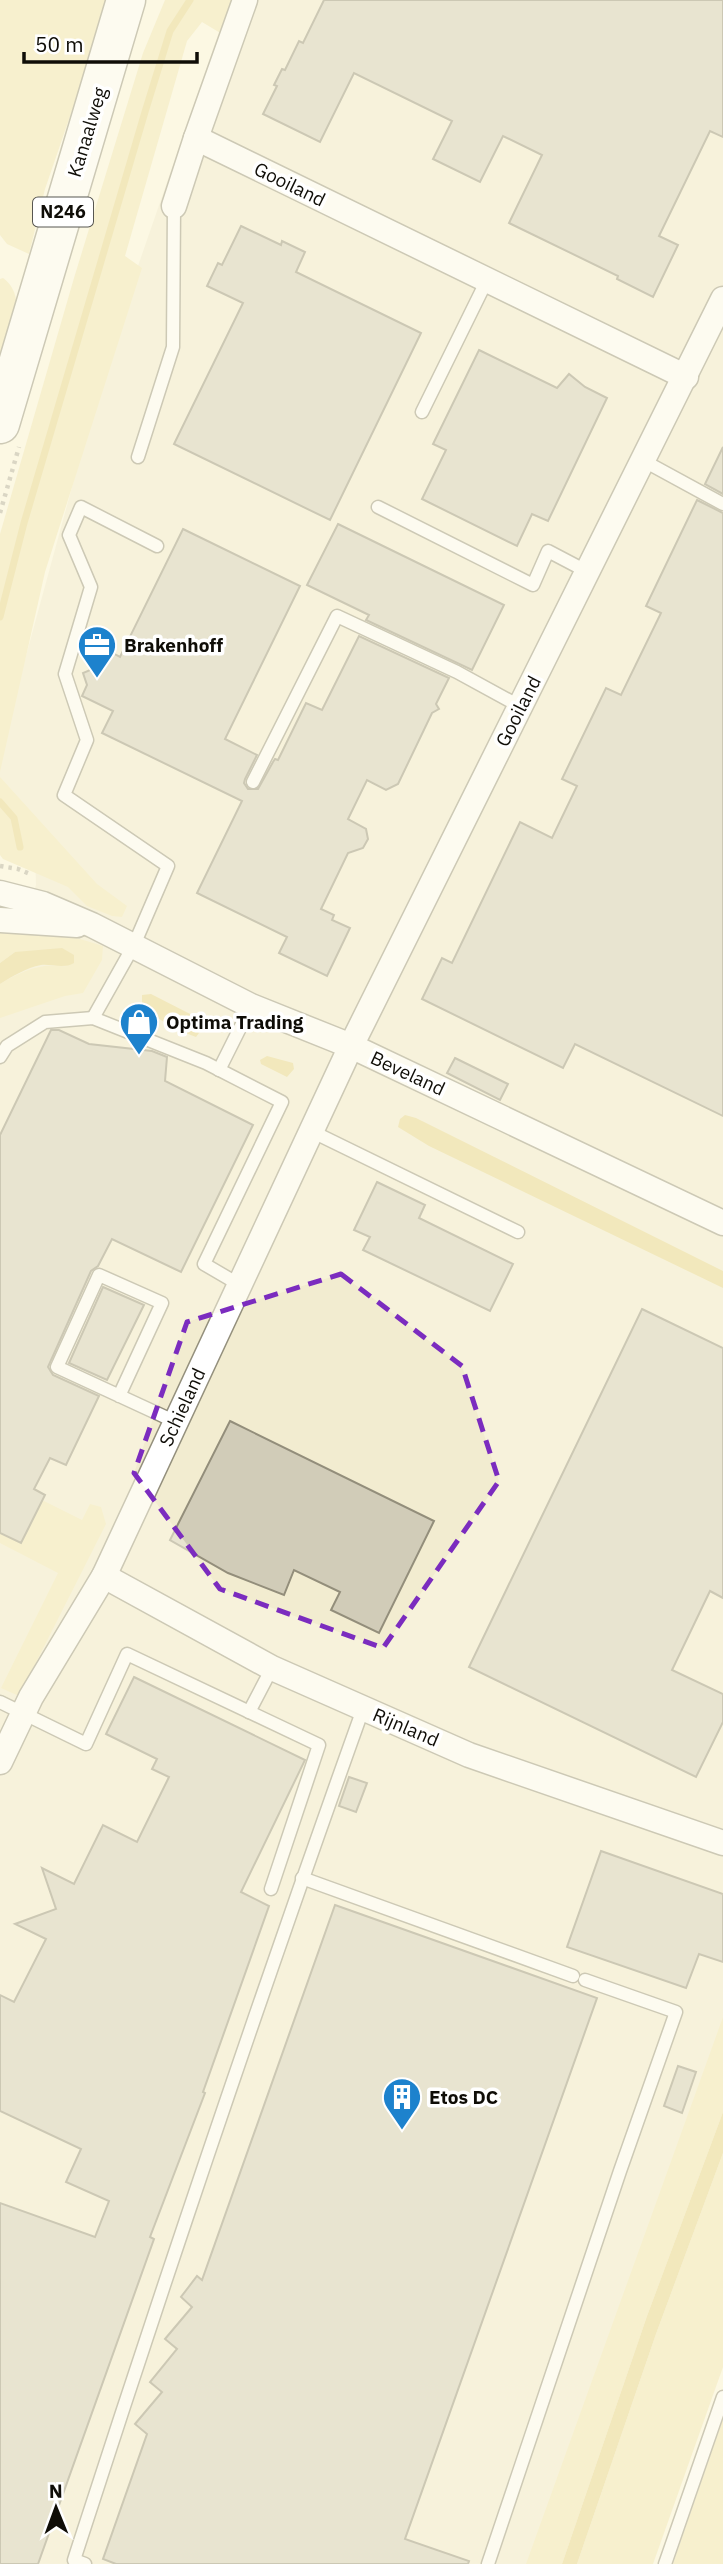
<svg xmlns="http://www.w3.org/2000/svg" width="723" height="2564" font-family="'IBM Plex Sans',sans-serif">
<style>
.built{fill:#f2ecd0}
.green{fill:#f1e6b4}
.water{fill:#e6d58d}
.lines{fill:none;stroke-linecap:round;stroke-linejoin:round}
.stream{stroke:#e6d58d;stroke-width:7}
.building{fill:#d1ccb8;stroke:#938e7b;stroke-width:2}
.service-casing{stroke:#94907d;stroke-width:15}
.minor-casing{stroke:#94907d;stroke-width:27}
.primary-casing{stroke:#94907d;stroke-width:41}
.path{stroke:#b1ad9d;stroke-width:4.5;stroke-dasharray:3.5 5;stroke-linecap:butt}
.service{stroke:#fff;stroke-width:12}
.minor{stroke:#fff;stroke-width:24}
.primary{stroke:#fff;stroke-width:38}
.marked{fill:none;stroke:#7b2cbf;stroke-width:5;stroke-dasharray:14 9;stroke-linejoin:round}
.labels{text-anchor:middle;stroke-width:7;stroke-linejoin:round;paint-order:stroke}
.shield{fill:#fff;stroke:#575651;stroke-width:2}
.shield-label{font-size:18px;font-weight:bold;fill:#0f0d07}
.street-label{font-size:19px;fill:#0f0d07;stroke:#fff}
.poi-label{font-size:19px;font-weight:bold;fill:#0f0d07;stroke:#fff;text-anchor:start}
</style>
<rect width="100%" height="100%" fill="#fcf8e3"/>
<path class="built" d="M230,0H723V2082L559,2564H0V963L15,952L36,885L34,823L0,783V751L111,344Z"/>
<g class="green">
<path d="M0,0H110L45,189L29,254L7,244L0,235Z"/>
<path d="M165,0H236L222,34L202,22L187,41L125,256L142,268L45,572L0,772V534L74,278L143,53Z"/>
<path d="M3,278C32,299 8,347 0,376V279Z"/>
<path d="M0,777L97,884L127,906L122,917L112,916L87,906L68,887L3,859L0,855Z"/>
<path d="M0,933L67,935L103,946L102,960L83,993L65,996L0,1018V984C23,971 41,962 68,967L15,952L0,963Z"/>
<path d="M0,1479L82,1520L90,1504L101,1507L106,1524L19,1696L1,1688L58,1573L0,1543Z"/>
<path d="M723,2017V2112L647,2316L562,2564H526Z"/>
<path d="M723,2153V2367L653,2564H577L656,2334Z"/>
<path d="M723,2419V2564H673L716,2439Z"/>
</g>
<g class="water">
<path d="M62,948L74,955V963C64,969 52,964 41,965C26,968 13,976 0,984V963L15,952Z"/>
<path d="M151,994L196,1017L202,1029L196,1037L175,1029L142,1008V995Z"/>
<path d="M267,1056L293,1063L294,1069L287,1077L261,1064L260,1060Z"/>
<path d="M405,1115L416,1118L723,1271V1288L429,1146L398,1127L400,1119Z"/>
<path d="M723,2112V2153L656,2334L577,2564H562L647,2316Z"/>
</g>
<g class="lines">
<g class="stream">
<path d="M0,617L24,523L145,112L170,31L190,0"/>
<path d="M0,802L14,818L20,847"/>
</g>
</g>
<g class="building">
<path d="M324,0H723V137L710,131L659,236L678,245L653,297L617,279L618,276L509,223L542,155L503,136L480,182L433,159L452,121L354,73L320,142L263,114L277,86L274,85L282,69L285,70L299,41L303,43Z"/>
<path d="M241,226L281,245L282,241L305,252L296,272L421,333L330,520L174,444L243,303L207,286L218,263L222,265Z"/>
<path d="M479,350L557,388L569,374L585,387L607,398L548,521L532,514L517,546L422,499L446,450L433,444Z"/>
<path d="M723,447V494L705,484Z"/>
<path d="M697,500L723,513V1116L575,1044L563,1068L422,999L442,958L452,963L520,822L552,838L577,786L562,779L606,688L621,695L661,613L646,606Z"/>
<path d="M338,524L504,605L472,670L366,620L369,615L307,585Z"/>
<path d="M183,529L300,586L225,739L257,755L245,779L244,783L248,789H258L273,762L275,759L278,760L306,703L322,710L359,636L449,678L436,704L439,709L432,713L398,784L386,790L367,780L348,819L366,829L368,839L363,848L348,853L321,909L334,915L332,920L350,928L327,976L279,953L287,937L197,893L242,801L102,733L113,711L82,696L87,685L83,673L95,668L105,649L120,657Z"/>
<path d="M51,1030H59L89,1044L152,1051L167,1057L165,1081L253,1125L181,1272L112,1239L98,1266L91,1271L48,1367L53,1375L99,1396L66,1465L50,1458L34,1489L45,1495L21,1543L0,1533V1135Z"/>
<path d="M455,1058L508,1084L500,1100L447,1073Z"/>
<path d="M377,1182L425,1205L419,1218L513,1264L490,1311L363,1250L370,1237L354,1230Z"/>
<path d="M103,1287L144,1305L107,1380L69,1363Z"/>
<path d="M642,1309L723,1348V1598L710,1591L672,1670L723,1694V1722L696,1777L469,1667Z"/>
<path d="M230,1421L434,1521L379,1633L331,1610L340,1592L294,1570L284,1595L228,1573L170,1540Z"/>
<path d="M134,1677L305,1760L241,1892L269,1906L203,2092L205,2093L150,2237L154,2239L38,2564H0V2203L95,2237L109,2201L66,2182L81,2149L0,2111V1995L14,2002L46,1939L15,1924L56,1909L42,1868L74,1884L103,1825L137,1842L169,1777L152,1769L157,1759L106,1734Z"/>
<path d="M349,1777L367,1783L356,1812L339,1806Z"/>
<path d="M601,1851L723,1894V1962L699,1954L686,1988L567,1947Z"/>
<path d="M335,1905L597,1998L405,2539L469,2561L468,2564H116L103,2559L147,2434L135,2424L162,2392L150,2382L177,2349L165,2339L192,2307L181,2297L197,2276L202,2280Z"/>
<path d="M678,2066L696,2072L682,2113L664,2106Z"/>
</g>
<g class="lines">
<g class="service-casing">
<g id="service">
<path d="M422,412L487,280"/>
<path d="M138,457L173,347L174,206"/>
<path d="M644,461L723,504"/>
<path d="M378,507L533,585L548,551L588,572"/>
<path d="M253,782L337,616L457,672L521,707"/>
<path d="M93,1018L134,945L168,866L64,795L87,740L65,674L91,587L69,535L81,507L157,546"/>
<path d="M0,1057L7,1046L45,1022L93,1018L206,1063L282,1102L204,1264L240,1285"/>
<path d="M219,1070L251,1006"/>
<path d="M311,1131L518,1232"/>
<path d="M119,1396L162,1303L99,1275L57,1367L176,1422"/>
<path d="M0,1702L86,1744L127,1654L319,1745L271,1889"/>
<path d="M249,1712L272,1668"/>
<path d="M302,1878L573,1976"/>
<path d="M85,2564L74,2560C166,2275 262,1991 363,1709"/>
<path d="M488,2564L620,2171L676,2012L585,1980"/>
<path d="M665,2564L723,2397"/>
</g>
</g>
<g class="minor-casing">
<g id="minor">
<path d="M196,138L686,377"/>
<path d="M174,206L196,138L245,0"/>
<path d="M0,893L43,904L92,925L251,1006L351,1046L723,1223"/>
<path d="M0,920L77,925"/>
<path d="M104,1576L272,1668L469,1755L723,1843"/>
<path d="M0,1762L31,1697L104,1576L351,1046L723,299"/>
</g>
</g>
<g class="primary-casing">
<path id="primary" d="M0,424L126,0"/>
</g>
<g class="path">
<path d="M0,513L19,447"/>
<path d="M0,866L18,869L30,874"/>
</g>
<use href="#service" class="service"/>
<use href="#minor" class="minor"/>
<use href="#primary" class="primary"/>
</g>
<path d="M0 0H723V2564H0ZM341,1274L462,1366L499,1481L383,1648L220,1589L134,1473L187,1322Z" fill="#fcf8e3" fill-opacity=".55" fill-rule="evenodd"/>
<path class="marked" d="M341,1274L462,1366L499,1481L383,1648L220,1589L134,1473L187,1322Z"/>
<defs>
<g id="office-pin" transform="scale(2.0125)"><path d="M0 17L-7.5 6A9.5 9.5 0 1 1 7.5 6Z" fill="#1d82cd" stroke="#fff"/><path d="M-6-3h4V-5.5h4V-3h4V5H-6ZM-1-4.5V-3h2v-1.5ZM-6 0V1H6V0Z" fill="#fff"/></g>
<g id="shop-pin" transform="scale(2.0125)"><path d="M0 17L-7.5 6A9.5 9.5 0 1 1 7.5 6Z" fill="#1d82cd" stroke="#fff"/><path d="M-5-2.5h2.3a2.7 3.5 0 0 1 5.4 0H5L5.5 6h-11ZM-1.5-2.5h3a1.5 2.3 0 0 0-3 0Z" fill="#fff"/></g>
<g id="building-pin" transform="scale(2.0125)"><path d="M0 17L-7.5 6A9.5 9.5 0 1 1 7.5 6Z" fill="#1d82cd" stroke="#fff"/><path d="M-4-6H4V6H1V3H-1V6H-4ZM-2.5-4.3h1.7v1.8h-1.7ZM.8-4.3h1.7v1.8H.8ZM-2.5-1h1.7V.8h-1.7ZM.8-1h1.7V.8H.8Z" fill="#fff"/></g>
</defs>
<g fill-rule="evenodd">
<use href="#office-pin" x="97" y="645"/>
<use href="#shop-pin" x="139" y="1022"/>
<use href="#building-pin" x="402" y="2097"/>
</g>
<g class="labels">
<rect class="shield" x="33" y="197.5" width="60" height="29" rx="5"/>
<g class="shield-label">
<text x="63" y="218">N246</text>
</g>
<g class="street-label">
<text transform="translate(87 132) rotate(-73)" y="7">Kanaalweg</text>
<text transform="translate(290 184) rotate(26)" y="7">Gooiland</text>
<text transform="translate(518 711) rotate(-63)" y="7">Gooiland</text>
<text transform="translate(408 1073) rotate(25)" y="7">Beveland</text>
<text transform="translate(182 1407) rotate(-65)" y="7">Schieland</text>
<text transform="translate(406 1727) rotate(23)" y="7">Rijnland</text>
</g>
<g class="poi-label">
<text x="124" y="652">Brakenhoff</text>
<text x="166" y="1029">Optima Trading</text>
<text x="429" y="2104">Etos DC</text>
</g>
</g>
<g transform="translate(56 2508) rotate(359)" stroke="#ffffff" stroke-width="5" paint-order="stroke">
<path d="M0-5L12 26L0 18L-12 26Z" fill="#0f0d07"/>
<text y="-10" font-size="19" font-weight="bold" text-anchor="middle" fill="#0f0d07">N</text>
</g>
<path d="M24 52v10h173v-10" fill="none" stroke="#0f0d07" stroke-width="3.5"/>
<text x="35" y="52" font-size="21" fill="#0f0d07" stroke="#ffffff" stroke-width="5" paint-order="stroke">50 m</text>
</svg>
